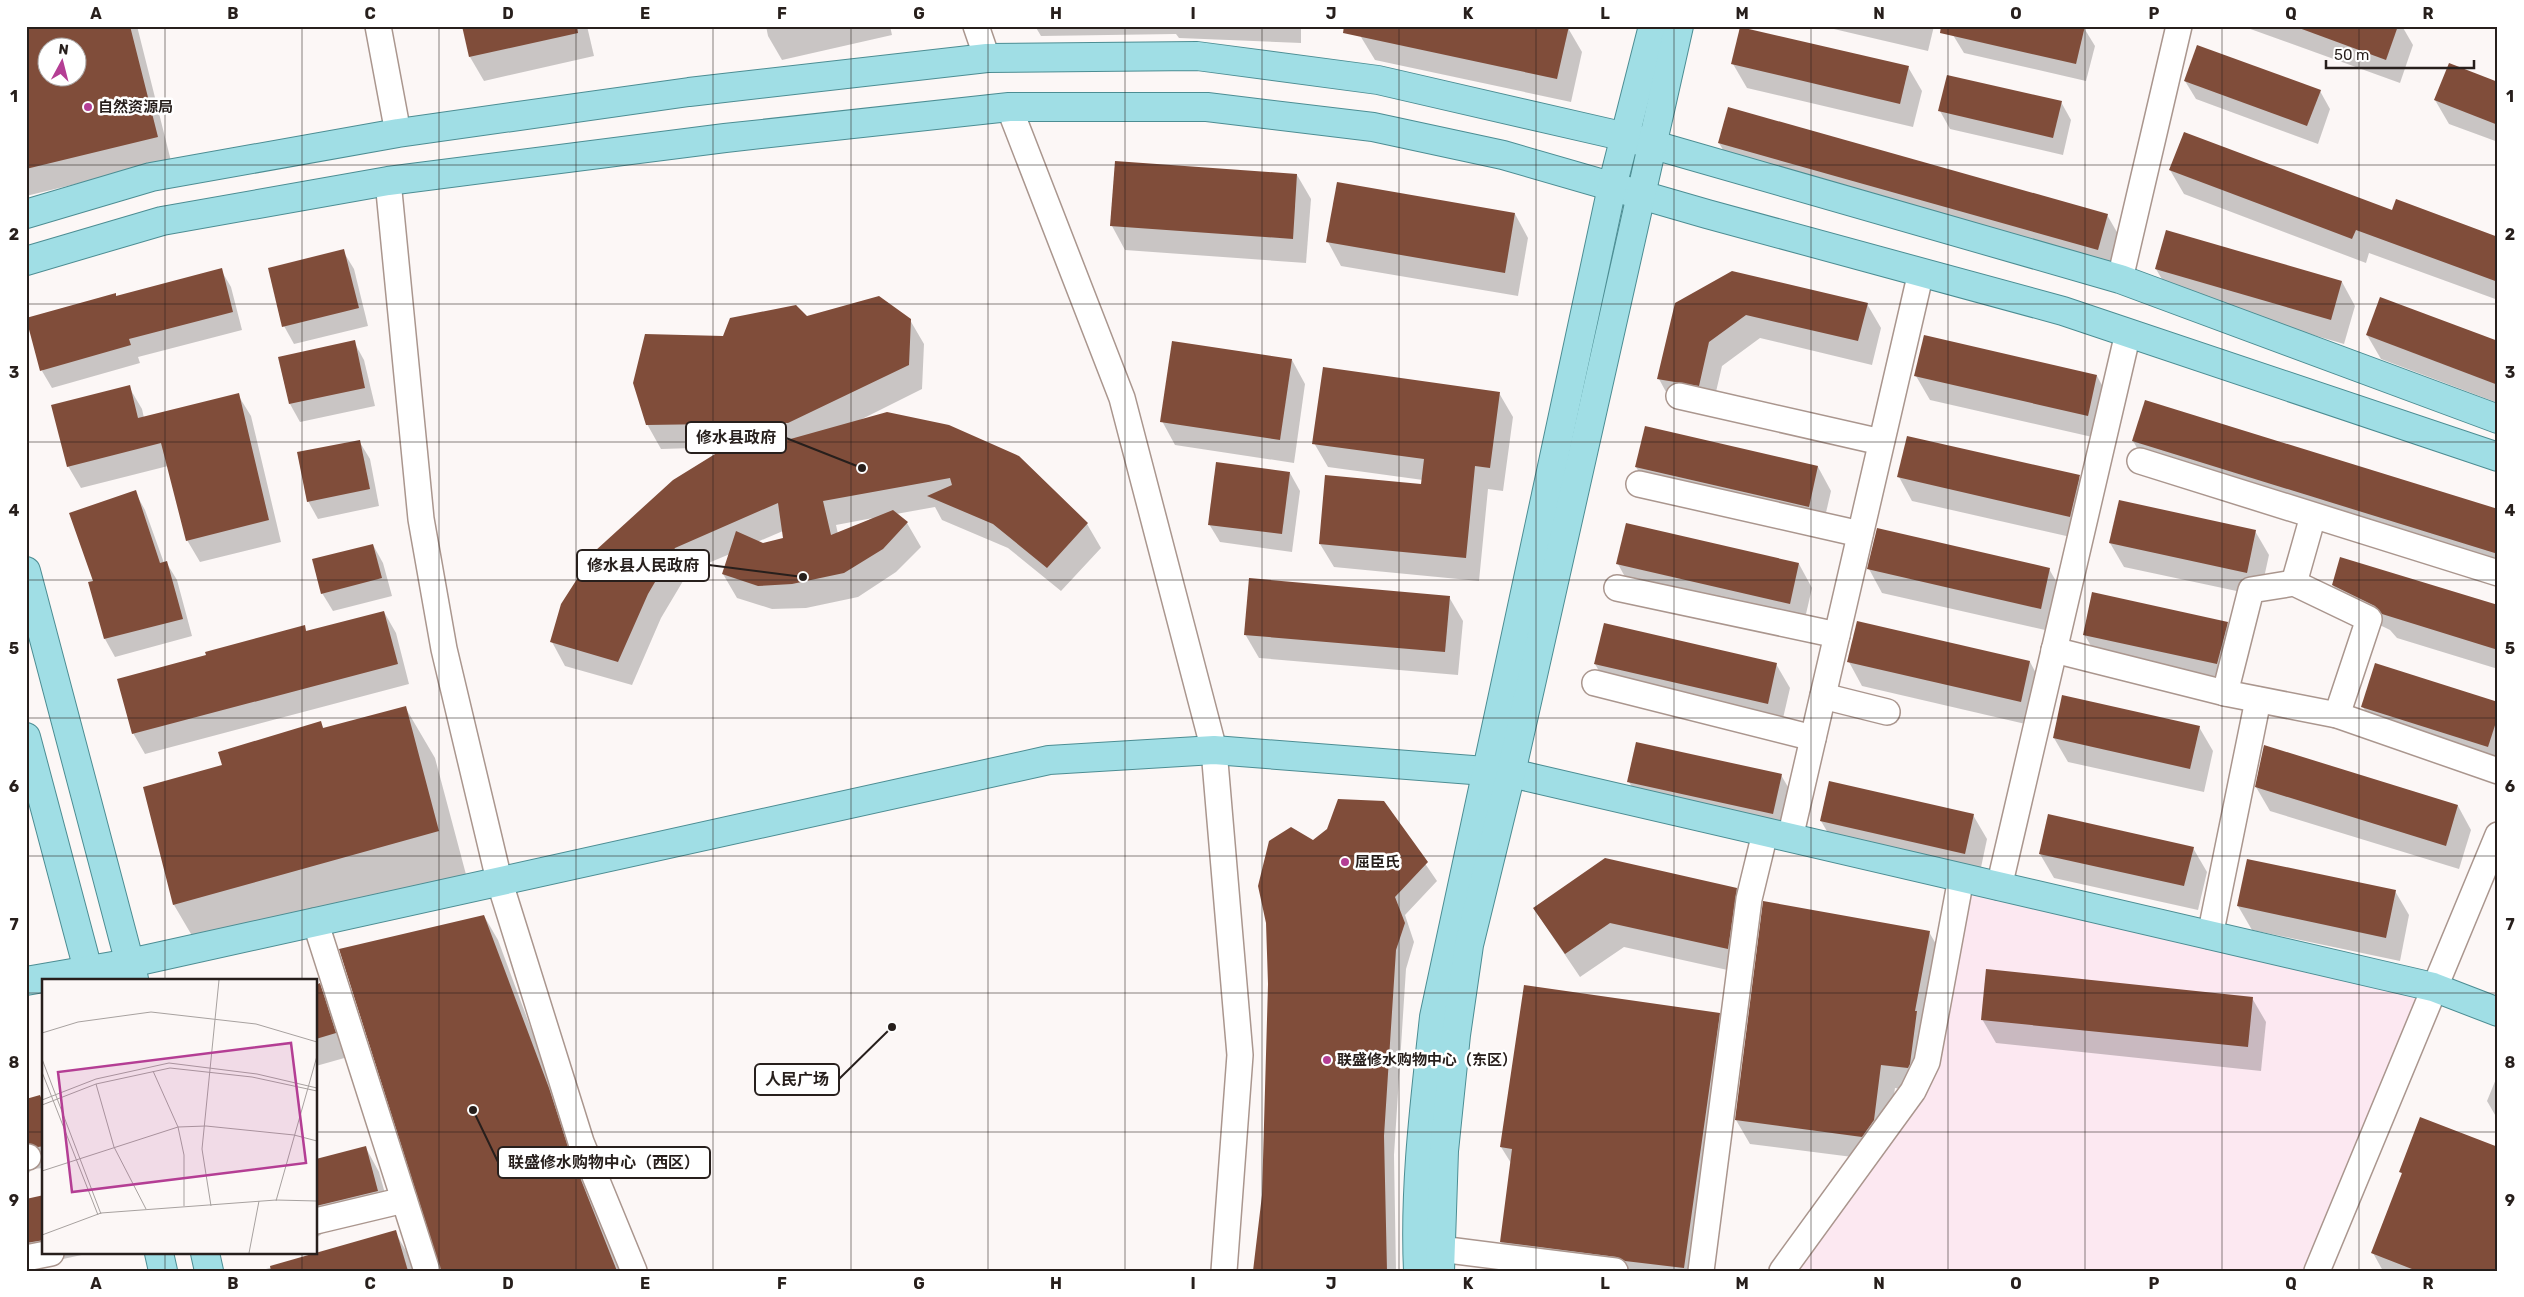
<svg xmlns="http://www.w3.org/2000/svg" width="2524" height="1297" font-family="Rubik,'Noto Sans SC',sans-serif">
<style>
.medical{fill:#fce8f1}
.shadow{fill:#0003;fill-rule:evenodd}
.building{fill:#804d3a;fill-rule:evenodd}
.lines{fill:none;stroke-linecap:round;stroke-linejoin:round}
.minor-casing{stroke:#aa968e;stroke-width:28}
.major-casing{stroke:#4c8d93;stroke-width:30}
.minor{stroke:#fff;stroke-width:25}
.major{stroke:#a0dee5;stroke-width:28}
.grid{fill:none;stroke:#271f1c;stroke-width:1;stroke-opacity:0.55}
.poi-dot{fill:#b43e94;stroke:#fff;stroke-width:2}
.labels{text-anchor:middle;stroke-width:5;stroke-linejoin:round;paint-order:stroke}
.poi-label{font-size:15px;font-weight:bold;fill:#271f1c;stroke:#fff;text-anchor:start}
.inset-road{fill:none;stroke:#a7a19f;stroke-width:1}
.view{fill:#b43e94;fill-opacity:0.15;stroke:#b43e94;stroke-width:2.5}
.inset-edge{fill:none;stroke:#271f1c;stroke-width:2.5}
.leader{fill:none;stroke:#271f1c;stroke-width:2}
.callout-dot{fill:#271f1c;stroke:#fff;stroke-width:2}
.callout{fill:#fff;stroke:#271f1c;stroke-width:2}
.callout-label{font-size:16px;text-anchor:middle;font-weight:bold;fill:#271f1c}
.neatline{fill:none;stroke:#271f1c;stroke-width:2}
.grid-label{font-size:16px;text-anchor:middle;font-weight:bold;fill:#271f1c}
</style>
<rect width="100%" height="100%" fill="#fcf7f6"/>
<path class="medical" d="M1961,878L2433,987L2317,1271H1782L1913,1091Z"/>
<g class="shadow">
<path d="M26,26H137L171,161L26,196ZM48,48H78V78H48Z"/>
<path d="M463,26H587L594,56L484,81L470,57Z"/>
<path d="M766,26H890L892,35L782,60L768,36Z"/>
<path d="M1035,26H1301V43L1179,38L1176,34L1041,36Z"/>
<path d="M1821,26H1934L1928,51Z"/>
<path d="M2242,26H2402L2413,45L2400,83Z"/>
<path d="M2489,26H2498V30Z"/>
<path d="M1568,28L1582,52L1571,102L1375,60L1361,37Z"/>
<path d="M2084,28L2095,46L2086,81L1964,53L1953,35Z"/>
<path d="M1733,64L1908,67L1922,91L1913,127L1747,88Z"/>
<path d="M2185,81L2320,91L2330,109L2318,144L2196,99Z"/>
<path d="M2498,83V142L2449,124L2435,100Z"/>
<path d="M2061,102L2071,120L2063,155L1950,129L1940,111Z"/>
<path d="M1719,143L2107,215L2121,239L2111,274L1733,167Z"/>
<path d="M2170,170L2392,212L2498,238V300L2369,253L2366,263L2184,194Z"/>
<path d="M1297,175L1311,199L1306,263L1125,250L1112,226Z"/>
<path d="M1515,214L1528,238L1518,296L1341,266L1328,242Z"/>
<path d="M343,251L354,269L368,326L294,344L284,326Z"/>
<path d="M2156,269L2342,282L2355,306L2344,344L2170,293Z"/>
<path d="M221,270L231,287L242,330L138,357L140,363L52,388L42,371L115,294L117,297Z"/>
<path d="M1676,304H1867L1881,328L1872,365L1760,338L1722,366L1712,409L1672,403L1659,379Z"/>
<path d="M807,318L910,320L924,344L922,389L858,421L1019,457L1087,524L1101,548L1061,591L1008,548L942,520L935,507L896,514L907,523L921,547L896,572L858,597L806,608L772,609L737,598L723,574L730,554L689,571L661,618L632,685L565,666L552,642L727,447L661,449L647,424L724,337ZM873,518L838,534L836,525ZM783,531L784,539L763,545L757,542Z"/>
<path d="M2367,335L2498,342V403L2381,359Z"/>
<path d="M354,342L364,360L375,406L300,422L290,404L279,358Z"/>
<path d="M1292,360L1305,384L1294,463L1175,445L1162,421Z"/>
<path d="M1916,376H2097L2110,400L2101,439L1930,400Z"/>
<path d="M129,387L142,409L144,418L238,395L251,416L281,542L200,562L187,540L168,466L81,488L68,466Z"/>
<path d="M1499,393L1513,417L1503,491L1488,489L1479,581L1334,567L1320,544L1422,485L1423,480L1328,467L1314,443Z"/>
<path d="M359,441L370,459L379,506L318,519L308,501Z"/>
<path d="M2133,441L2498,511V573L2147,465Z"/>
<path d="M1636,467H1818L1831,491L1822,530L1650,491Z"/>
<path d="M1290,473L1300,491L1292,552L1220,542L1209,524Z"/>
<path d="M1899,477H2079L2093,501L2084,540L1912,501Z"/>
<path d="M135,492L145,510L164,563L166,562L177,580L192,636L115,657L105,639L90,583L95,581Z"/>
<path d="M2255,531L2269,555L2260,596L2124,567L2110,543Z"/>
<path d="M373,545L383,563L392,596L333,611L322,593Z"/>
<path d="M1618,564H1799L1812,588L1803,627L1631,588Z"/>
<path d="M1869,569H2049L2063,593L2054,632L1882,593Z"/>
<path d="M2333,585L2498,607V669L2397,638L2390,630L2347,609Z"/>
<path d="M1449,597L1463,621L1458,675L1259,658L1245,634Z"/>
<path d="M384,612L396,633L409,684L145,754L133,733L208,656L304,626L307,632Z"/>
<path d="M2227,623L2241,647L2231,688L2098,658L2084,634Z"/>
<path d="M1849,662H2030L2043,686L2034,726L1862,686Z"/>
<path d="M1595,664H1776L1790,688L1781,727L1609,688Z"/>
<path d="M2498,704V770L2376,731L2363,707Z"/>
<path d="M405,707L435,758L468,882L204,956L174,905L144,788L223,766L320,722L324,729Z"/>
<path d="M2199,727L2213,751L2204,792L2068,762L2054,738Z"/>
<path d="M1781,775L1795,799L1786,837L1643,805L1629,782Z"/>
<path d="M2256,787L2458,806L2471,830L2459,869L2270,811Z"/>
<path d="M1383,802L1437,881L1405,915L1414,942L1406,969L1394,1155L1396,1271H1254L1313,842Z"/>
<path d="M1973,815L1987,839L1979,877L1835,845L1821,821Z"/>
<path d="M2193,848L2207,872L2198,910L2054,878L2040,854Z"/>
<path d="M1736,889L1750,913L1741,973L1624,947L1580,977L1534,909Z"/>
<path d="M2395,891L2409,915L2400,961L2252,930L2238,906Z"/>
<path d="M484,916L498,940L621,1271H442Z"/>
<path d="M1929,932L1943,956L1922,1092L1895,1088L1887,1144L1876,1160L1750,1144L1736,1120Z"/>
<path d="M319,985L333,1009L348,1057L316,1066V986Z"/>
<path d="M2252,998L2266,1022L2261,1071L1996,1043L1982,1019Z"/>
<path d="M1719,1014L1733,1038L1701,1271H1555L1515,1266L1501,1242L1511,1163L1501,1147Z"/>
<path d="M2498,1074V1120L2487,1101Z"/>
<path d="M39,1097L44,1104V1168L32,1169L26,1177V1100Z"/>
<path d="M2421,1119L2498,1271H2383L2373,1253L2403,1176L2401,1172Z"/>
<path d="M366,1148L379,1172L391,1215L326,1231L316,1238V1160Z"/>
<path d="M44,1196V1253H91L35,1265L26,1269V1200Z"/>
<path d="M395,1232L409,1256L414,1271H259Z"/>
</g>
<g class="building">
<path d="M26,26H130L158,137L26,169ZM48,48H78V78H48Z"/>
<path d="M462,26H577L578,33L469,57Z"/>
<path d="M1344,26H1569L1557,79L1343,33Z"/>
<path d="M1941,26H2085L2076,64L1940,33Z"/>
<path d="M2299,26H2398L2386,60L2299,28Z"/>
<path d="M1740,27L1909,66L1900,104L1731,64Z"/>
<path d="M2197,45L2321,90L2307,126L2184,81Z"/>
<path d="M2449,63L2498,82V125L2434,100Z"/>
<path d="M1947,75L2062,101L2053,138L1938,111Z"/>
<path d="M1728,107L2108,214L2098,250L1718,143Z"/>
<path d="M2184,132L2392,210L2396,199L2498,237V282L2356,230L2352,239L2169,170Z"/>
<path d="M1115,161L1297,174L1293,239L1110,226Z"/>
<path d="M1337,182L1515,213L1505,273L1326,242Z"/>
<path d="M2166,230L2342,281L2331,320L2155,269Z"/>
<path d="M344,249L359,308L282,327L268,268Z"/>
<path d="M222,268L233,312L129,339L131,345L40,371L26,318L116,293V296Z"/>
<path d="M1732,271L1868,303L1858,341L1746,315L1709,342L1699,386L1657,379L1675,303Z"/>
<path d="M879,296L911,319L909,365L788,423L646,425L633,383L645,334L723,336L730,318L796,305L807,316Z"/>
<path d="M2380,297L2498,341V385L2366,335Z"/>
<path d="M1924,335L2097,375L2088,416L1914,376Z"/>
<path d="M355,340L365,388L289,404L278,357Z"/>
<path d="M1172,341L1292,359L1280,440L1160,422Z"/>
<path d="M1323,367L1500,392L1490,468L1475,466L1466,558L1319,544L1325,475L1421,484L1424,459L1312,444Z"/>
<path d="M130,385L138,418L239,393L269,520L186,541L161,443L67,467L51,405Z"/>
<path d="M2145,400L2498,509V554L2132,441Z"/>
<path d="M887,412L949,425L1019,456L1088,523L1047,568L993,524L927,496L952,485L950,478L823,501L831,535L893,510L908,522L883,549L844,573L792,584L758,586L722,574L736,531L763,543L783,538L778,503L675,548L648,594L618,662L550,642L561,604L595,551L673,480L762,425L769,445Z"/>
<path d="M1645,426L1818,466L1809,507L1635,467Z"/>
<path d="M1907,436L2080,475L2070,517L1897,477Z"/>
<path d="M360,440L370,489L307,502L297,452Z"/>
<path d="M1216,462L1290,472L1282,534L1208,525Z"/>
<path d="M136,490L160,563L167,561L183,619L104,639L88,582L93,581L69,513Z"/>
<path d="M2119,500L2256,530L2247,573L2109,543Z"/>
<path d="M1626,523L1799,563L1790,604L1616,564Z"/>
<path d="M1877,528L2050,568L2041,609L1867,569Z"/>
<path d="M373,544L382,578L321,594L312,559Z"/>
<path d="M2340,557L2498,605V650L2382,614L2375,606L2332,585Z"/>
<path d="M1249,578L1450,596L1445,652L1244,635Z"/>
<path d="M2092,592L2228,622L2217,664L2083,635Z"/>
<path d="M384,611L398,664L132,734L117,679L206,655L205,652L305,625L306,631Z"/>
<path d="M1857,621L2030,661L2021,702L1847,662Z"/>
<path d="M1604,623L1777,663L1768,704L1594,664Z"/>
<path d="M2375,663L2498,702V716L2488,747L2361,707Z"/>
<path d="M2062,695L2200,726L2190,769L2053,738Z"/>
<path d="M406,706L439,831L173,905L143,787L222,765L218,752L321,721L323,728Z"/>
<path d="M1636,742L1782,774L1773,814L1627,782Z"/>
<path d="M2264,745L2458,805L2446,846L2255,787Z"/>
<path d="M1829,781L1974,814L1965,854L1820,821Z"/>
<path d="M1338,799L1384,801L1428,862L1395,897L1405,923L1396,950L1384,1136L1387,1271H1253L1262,1195L1268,984L1266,923L1258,886L1269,841L1291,827L1313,840L1327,829Z"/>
<path d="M2048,814L2194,847L2184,886L2039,854Z"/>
<path d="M1605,858L1737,888L1728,949L1610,923L1565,954L1533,908Z"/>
<path d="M2247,859L2396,890L2386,938L2237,906Z"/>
<path d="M1763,901L1930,931L1915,1011H1917L1910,1064L1908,1068L1881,1065L1874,1120L1862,1137L1735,1120Z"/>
<path d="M484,915L549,1088L568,1147L617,1271H441L339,949Z"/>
<path d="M1986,969L2253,997L2248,1047L1981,1020Z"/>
<path d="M320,983L336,1033L316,1039V985Z"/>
<path d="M1524,985L1720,1013L1684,1268L1625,1261L1617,1257L1500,1242L1512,1149L1500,1147Z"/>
<path d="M40,1095L44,1105V1146L38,1147L26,1143V1099Z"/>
<path d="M2420,1117L2498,1147V1271H2417L2371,1253L2402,1173L2399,1172Z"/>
<path d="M366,1146L378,1191L316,1206V1159Z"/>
<path d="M44,1195V1240L26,1243V1199Z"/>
<path d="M396,1230L408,1271H271L270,1266Z"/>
</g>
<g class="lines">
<g class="minor-casing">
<g id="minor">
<path d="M378,26L398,133"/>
<path d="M976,26L987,58"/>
<path d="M1009,107L1122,398L1214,750L1240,1055L1224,1271"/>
<path d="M388,181L421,519L444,649L499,880L581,1142L634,1271"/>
<path d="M2120,279L2179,26"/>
<path d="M1679,396L1881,442"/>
<path d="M2140,461L2498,573"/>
<path d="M1639,484L1860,534"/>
<path d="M2294,583L2313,516"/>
<path d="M1617,588L1837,635"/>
<path d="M2054,650L2225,693L2337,715L2498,771"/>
<path d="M1595,683L1813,738"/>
<path d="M2225,693L2251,590L2294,583L2369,619L2337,715"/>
<path d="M1823,696L1887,712"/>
<path d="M1790,838L1921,272"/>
<path d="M1999,887L2128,333"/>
<path d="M315,921L427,1271"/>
<path d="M2210,936L2258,700"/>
<path d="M26,1157H28"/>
<path d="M316,1221L404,1200"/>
<path d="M1422,1242L1440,1249L1615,1271"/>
<path d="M26,1258L51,1253"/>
<path d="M1701,1271L1749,899L1765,833"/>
<path d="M1782,1271L1913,1091L1927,1062L1961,878"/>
<path d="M2317,1271L2498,835"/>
</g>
</g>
<g class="major-casing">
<g id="major">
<path d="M26,214L151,177L398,133L689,92L987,58L1197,56L1378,80L1626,137L2120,279L2498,419"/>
<path d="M26,261L162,221L388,181L725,138L1009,107H1207L1373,127L1503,155L1707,214L2063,311L2498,457"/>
<path d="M26,571L134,979"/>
<path d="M26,737L91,981"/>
<path d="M26,981L130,963L1049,760L1214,750L1511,773L2433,987L2498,1012"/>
<path d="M159,1253L163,1271"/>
<path d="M205,1253L209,1271"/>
<path d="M1418,1271C1414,1186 1425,1101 1434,1017L1612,187L1653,26"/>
<path d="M1440,1271L1444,1151L1456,1035L1469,945L1511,773L1679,26"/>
</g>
</g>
<use href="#minor" class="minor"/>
<use href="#major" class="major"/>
</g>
<path class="grid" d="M165,26V981M302,26V981M439,26V1271M576,26V1271M713,26V1271M851,26V1271M988,26V1271M1125,26V1271M1262,26V1271M1399,26V1271M1536,26V1271M1674,26V1271M1811,26V1271M1948,26V1271M2085,26V1271M2222,26V1271M2359,26V1271M26,165H2498M26,304H2498M26,442H2498M26,580H2498M26,718H2498M26,856H2498M26,993H44M316,993H2498M26,1132H44M316,1132H2498M165,1253V1271M302,1253V1271"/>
<g class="poi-dot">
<circle cx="88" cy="107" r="5"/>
<circle cx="1345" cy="862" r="5"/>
<circle cx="1327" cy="1060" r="5"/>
</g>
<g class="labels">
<g class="poi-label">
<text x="98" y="112">自然资源局</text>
<text x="1355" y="867">屈臣氏</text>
<text x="1337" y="1065">联盛修水购物中心（东区）</text>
</g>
</g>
<g transform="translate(42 979)">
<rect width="275" height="275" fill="#fcf7f6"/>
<path class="inset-road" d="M0,54L36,43L109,33L214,45L275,63M0,80L59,235M111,92L136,148L142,176V227M0,93L56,236M54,105L72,168L104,230M0,121L54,100L127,84L215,95L275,109M0,126L54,105L128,89L210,98L275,112M0,192L136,148L164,147L252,156L275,162M234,222L275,77M169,227L160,170L177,1M0,256L59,234L234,221L275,222M207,274L217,222"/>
<path class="view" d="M249,64L264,184L30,213L16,93Z"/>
<rect width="275" height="275" class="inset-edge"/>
</g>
<path class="leader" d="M862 468L786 438M803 577L709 565M892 1027L839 1079M473 1110L498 1162"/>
<g class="callout-dot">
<circle cx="862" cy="468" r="5"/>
<circle cx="803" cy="577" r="5"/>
<circle cx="892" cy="1027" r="5"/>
<circle cx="473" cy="1110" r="5"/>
</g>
<g class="callout">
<rect x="686" y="422" width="100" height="31" rx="5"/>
<rect x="577" y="550" width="132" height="31" rx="5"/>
<rect x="755" y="1064" width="84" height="31" rx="5"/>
<rect x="498" y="1147" width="212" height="31" rx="5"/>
</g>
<g class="callout-label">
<text x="736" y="443">修水县政府</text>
<text x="643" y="571">修水县人民政府</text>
<text x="797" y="1085">人民广场</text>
<text x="604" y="1168">联盛修水购物中心（西区）</text>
</g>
<rect width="2524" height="1297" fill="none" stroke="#ffffff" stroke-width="55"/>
<g transform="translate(62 62) rotate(7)"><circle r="24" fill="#ffffff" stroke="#a9a5a4"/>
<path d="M0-4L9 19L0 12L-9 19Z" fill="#b43e94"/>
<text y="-8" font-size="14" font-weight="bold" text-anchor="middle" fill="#271f1c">N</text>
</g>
<path d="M2326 60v8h148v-8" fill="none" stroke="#271f1c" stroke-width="2.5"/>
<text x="2334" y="60" font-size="15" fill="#271f1c" stroke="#ffffff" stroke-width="4" paint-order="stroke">50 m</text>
<rect x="28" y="28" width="2468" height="1242" class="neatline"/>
<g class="grid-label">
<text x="96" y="19">A</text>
<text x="233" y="19">B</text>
<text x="370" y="19">C</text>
<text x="508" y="19">D</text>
<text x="645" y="19">E</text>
<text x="782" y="19">F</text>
<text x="919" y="19">G</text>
<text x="1056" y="19">H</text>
<text x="1193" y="19">I</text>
<text x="1331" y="19">J</text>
<text x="1468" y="19">K</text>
<text x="1605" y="19">L</text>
<text x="1742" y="19">M</text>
<text x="1879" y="19">N</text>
<text x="2016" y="19">O</text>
<text x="2154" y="19">P</text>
<text x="2291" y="19">Q</text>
<text x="2428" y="19">R</text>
<text x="14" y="102">1</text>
<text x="2510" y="102">1</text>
<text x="14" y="240">2</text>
<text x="2510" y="240">2</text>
<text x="14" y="378">3</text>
<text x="2510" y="378">3</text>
<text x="14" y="516">4</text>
<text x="2510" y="516">4</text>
<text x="14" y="654">5</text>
<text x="2510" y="654">5</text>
<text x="14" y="792">6</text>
<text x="2510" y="792">6</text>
<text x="14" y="930">7</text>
<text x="2510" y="930">7</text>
<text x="14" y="1068">8</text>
<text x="2510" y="1068">8</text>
<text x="14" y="1206">9</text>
<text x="2510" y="1206">9</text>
<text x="96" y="1289">A</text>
<text x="233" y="1289">B</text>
<text x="370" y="1289">C</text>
<text x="508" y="1289">D</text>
<text x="645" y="1289">E</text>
<text x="782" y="1289">F</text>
<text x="919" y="1289">G</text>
<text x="1056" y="1289">H</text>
<text x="1193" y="1289">I</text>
<text x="1331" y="1289">J</text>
<text x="1468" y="1289">K</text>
<text x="1605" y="1289">L</text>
<text x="1742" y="1289">M</text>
<text x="1879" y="1289">N</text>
<text x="2016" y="1289">O</text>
<text x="2154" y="1289">P</text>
<text x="2291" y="1289">Q</text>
<text x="2428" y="1289">R</text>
</g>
</svg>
